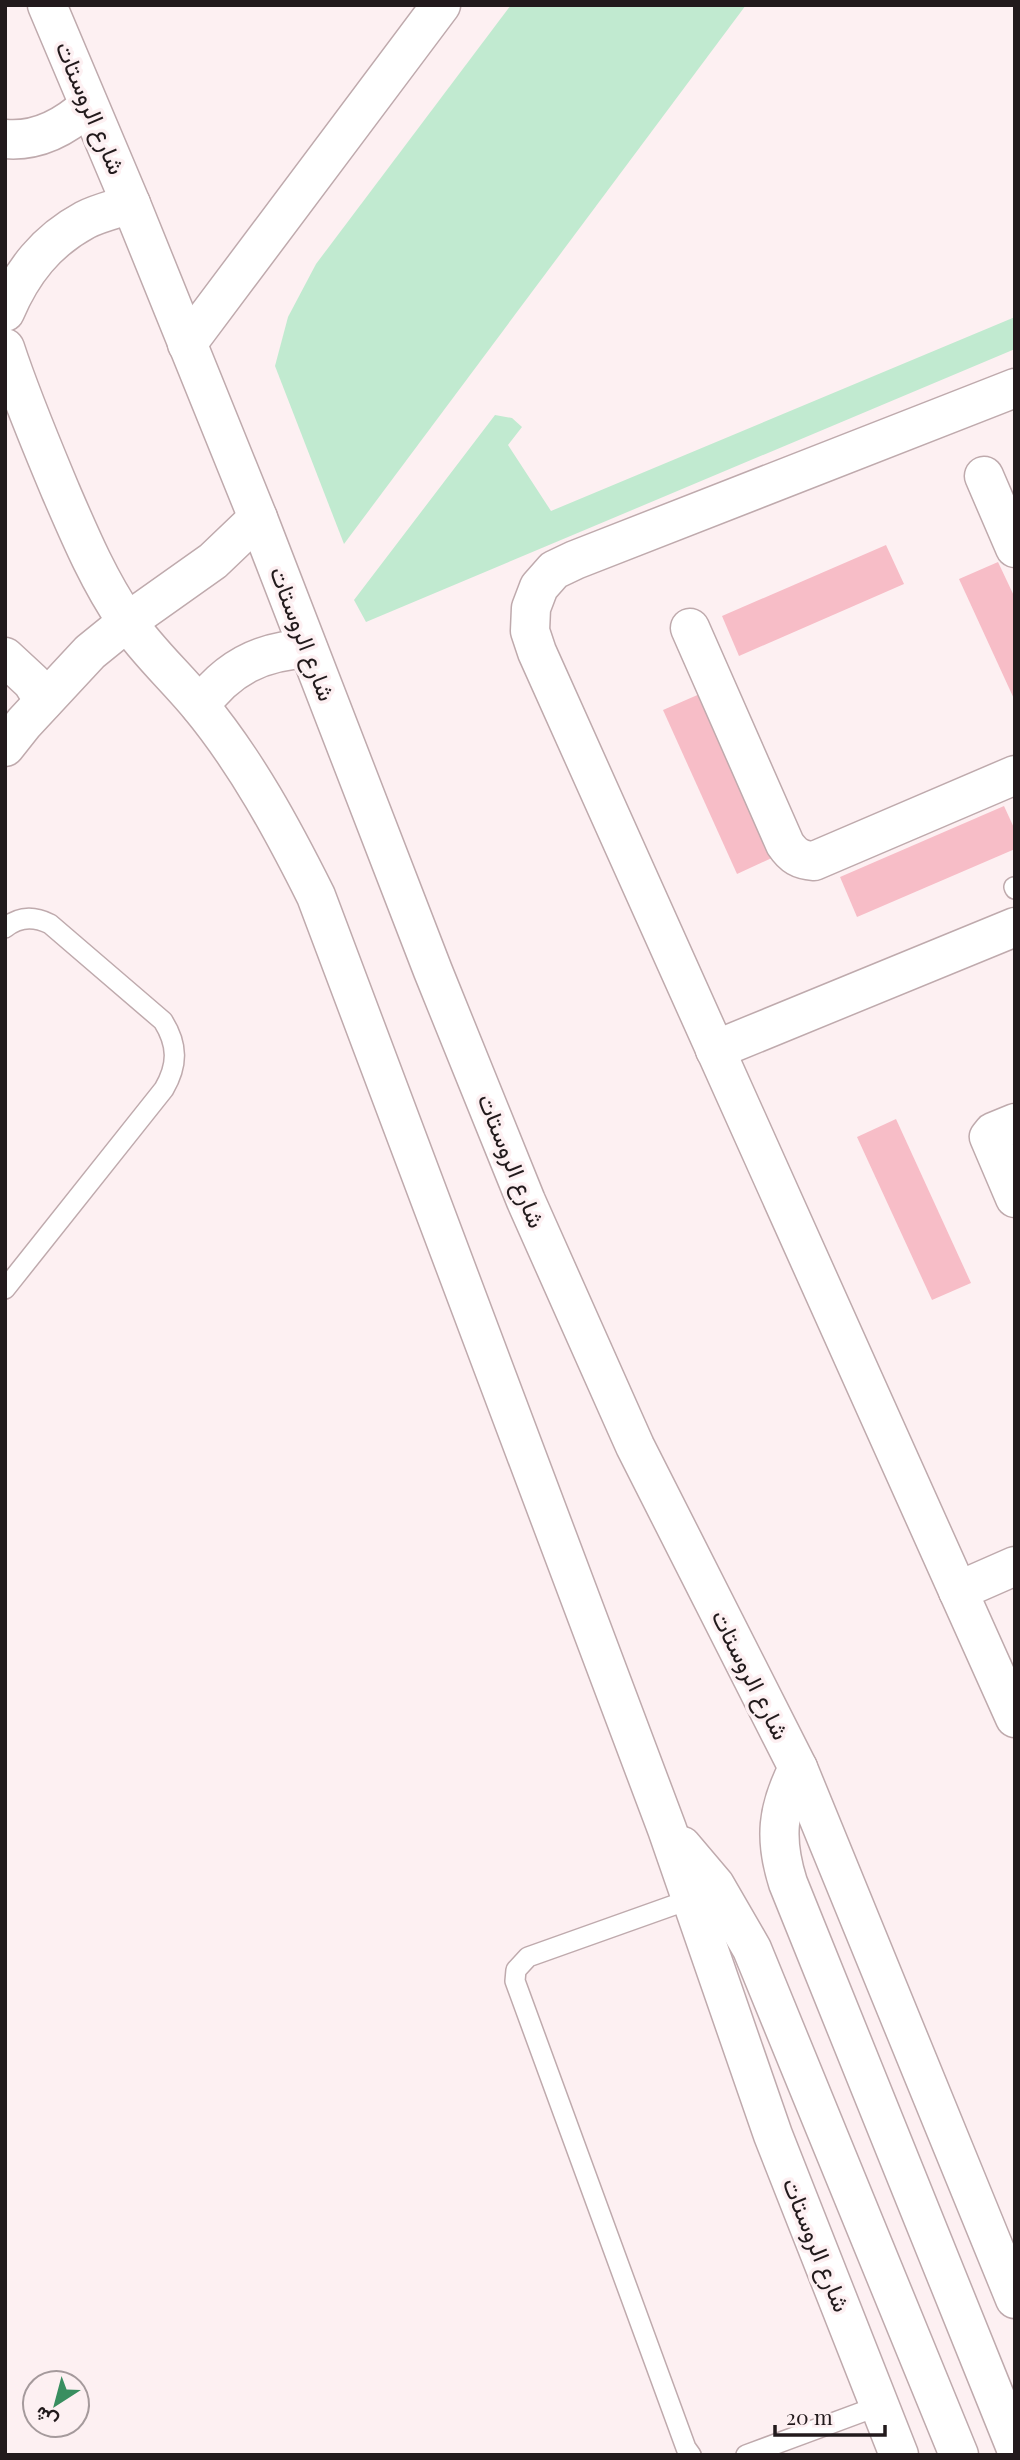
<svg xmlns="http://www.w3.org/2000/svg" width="1020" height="2460" font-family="'Playfair Display',Vazirmatn,serif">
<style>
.green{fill:#c1ead0}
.building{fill:#f7bdc7}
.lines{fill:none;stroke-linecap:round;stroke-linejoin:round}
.lane-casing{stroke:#bfaaad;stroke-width:22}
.street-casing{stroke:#bfaaad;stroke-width:41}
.secondary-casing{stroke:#bfaaad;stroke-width:41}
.lane{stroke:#fff;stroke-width:19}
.street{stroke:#fff;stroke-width:38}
.secondary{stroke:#fff;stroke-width:38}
.labels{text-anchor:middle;stroke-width:7;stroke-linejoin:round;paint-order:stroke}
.street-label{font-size:24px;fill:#221a1c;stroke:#fdf0f2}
</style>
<rect width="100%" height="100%" fill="#fdf0f2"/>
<g class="green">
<path d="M511,5H746L344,544L275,366L288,317L316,264Z"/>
<path d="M1015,317V349L366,622L354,600L495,415L512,418L522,427L508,445L551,511Z"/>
</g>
<g class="building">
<path d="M886,545L904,584L739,656L722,616Z"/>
<path d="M998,562L1015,598V701L959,579Z"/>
<path d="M702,693L776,856L737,874L663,710Z"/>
<path d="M1004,806L1015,830V849L857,917L840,877Z"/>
<path d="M896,1119L971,1283L932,1300L857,1137Z"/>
</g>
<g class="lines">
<g class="lane-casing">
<g id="lane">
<path d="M1014,887L1015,889"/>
<path d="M5,928C19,916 34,916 50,924L163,1021C178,1045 178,1065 164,1089L5,1289"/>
<path d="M691,1899L528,1957L516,1970L515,1981L686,2448L691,2455"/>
<path d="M746,2455L881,2405"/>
</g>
</g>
<g class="street-casing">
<g id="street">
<path d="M1015,388L575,560L554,570L539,587L531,608L530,631L537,652L1015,1718"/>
<path d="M984,476L1015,548"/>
<path d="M690,628L785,844C793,856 800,860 814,861L1015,775"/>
<path d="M715,1050L1015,927"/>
<path d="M1015,1123L993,1132L989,1137L1015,1198"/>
<path d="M958,1591L1015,1566"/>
</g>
</g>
<g class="secondary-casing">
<g id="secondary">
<path d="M47,5L131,204L258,518L433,971L526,1201L635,1446L798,1768L1015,2299"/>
<path d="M5,139C38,142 65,127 88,106"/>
<path d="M5,312C22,272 46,241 85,220C98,213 116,209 131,204"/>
<path d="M187,344L441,5"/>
<path d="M5,348C21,397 41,444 61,492C80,536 99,581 126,620C147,651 176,677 199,705C247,763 283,830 316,896L667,1829L773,2135L899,2455"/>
<path d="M5,657L32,682L44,701"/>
<path d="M200,706C227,668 262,650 308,649"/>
<path d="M5,747L24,723L90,652L127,622L213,561L258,518"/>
<path d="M798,1768C777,1809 774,1839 788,1883L1015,2446"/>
<path d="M682,1846L715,1885L752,1949L959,2455"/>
</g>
</g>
<use href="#lane" class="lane"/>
<use href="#street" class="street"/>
<use href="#secondary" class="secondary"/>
</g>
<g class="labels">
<g class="street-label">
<text transform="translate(90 108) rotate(67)" y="8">شارع الروستات</text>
<text transform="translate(302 634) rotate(69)" y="8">شارع الروستات</text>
<text transform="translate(511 1161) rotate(68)" y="8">شارع الروستات</text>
<text transform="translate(750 1675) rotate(63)" y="8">شارع الروستات</text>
<text transform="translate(816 2245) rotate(68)" y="8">شارع الروستات</text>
</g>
</g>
<rect width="1020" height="2460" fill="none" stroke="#221a1c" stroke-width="14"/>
<g transform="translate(56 2404) rotate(216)"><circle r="33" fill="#fdf0f2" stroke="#a59a9c" stroke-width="2"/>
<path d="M0-5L12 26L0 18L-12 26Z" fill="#398e60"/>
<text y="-10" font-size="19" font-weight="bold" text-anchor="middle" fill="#221a1c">ش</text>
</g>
<path d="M775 2425v10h110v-10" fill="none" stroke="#221a1c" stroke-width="3.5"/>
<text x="786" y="2425" font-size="21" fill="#221a1c" stroke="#fdf0f2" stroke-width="5" paint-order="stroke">20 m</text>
</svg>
